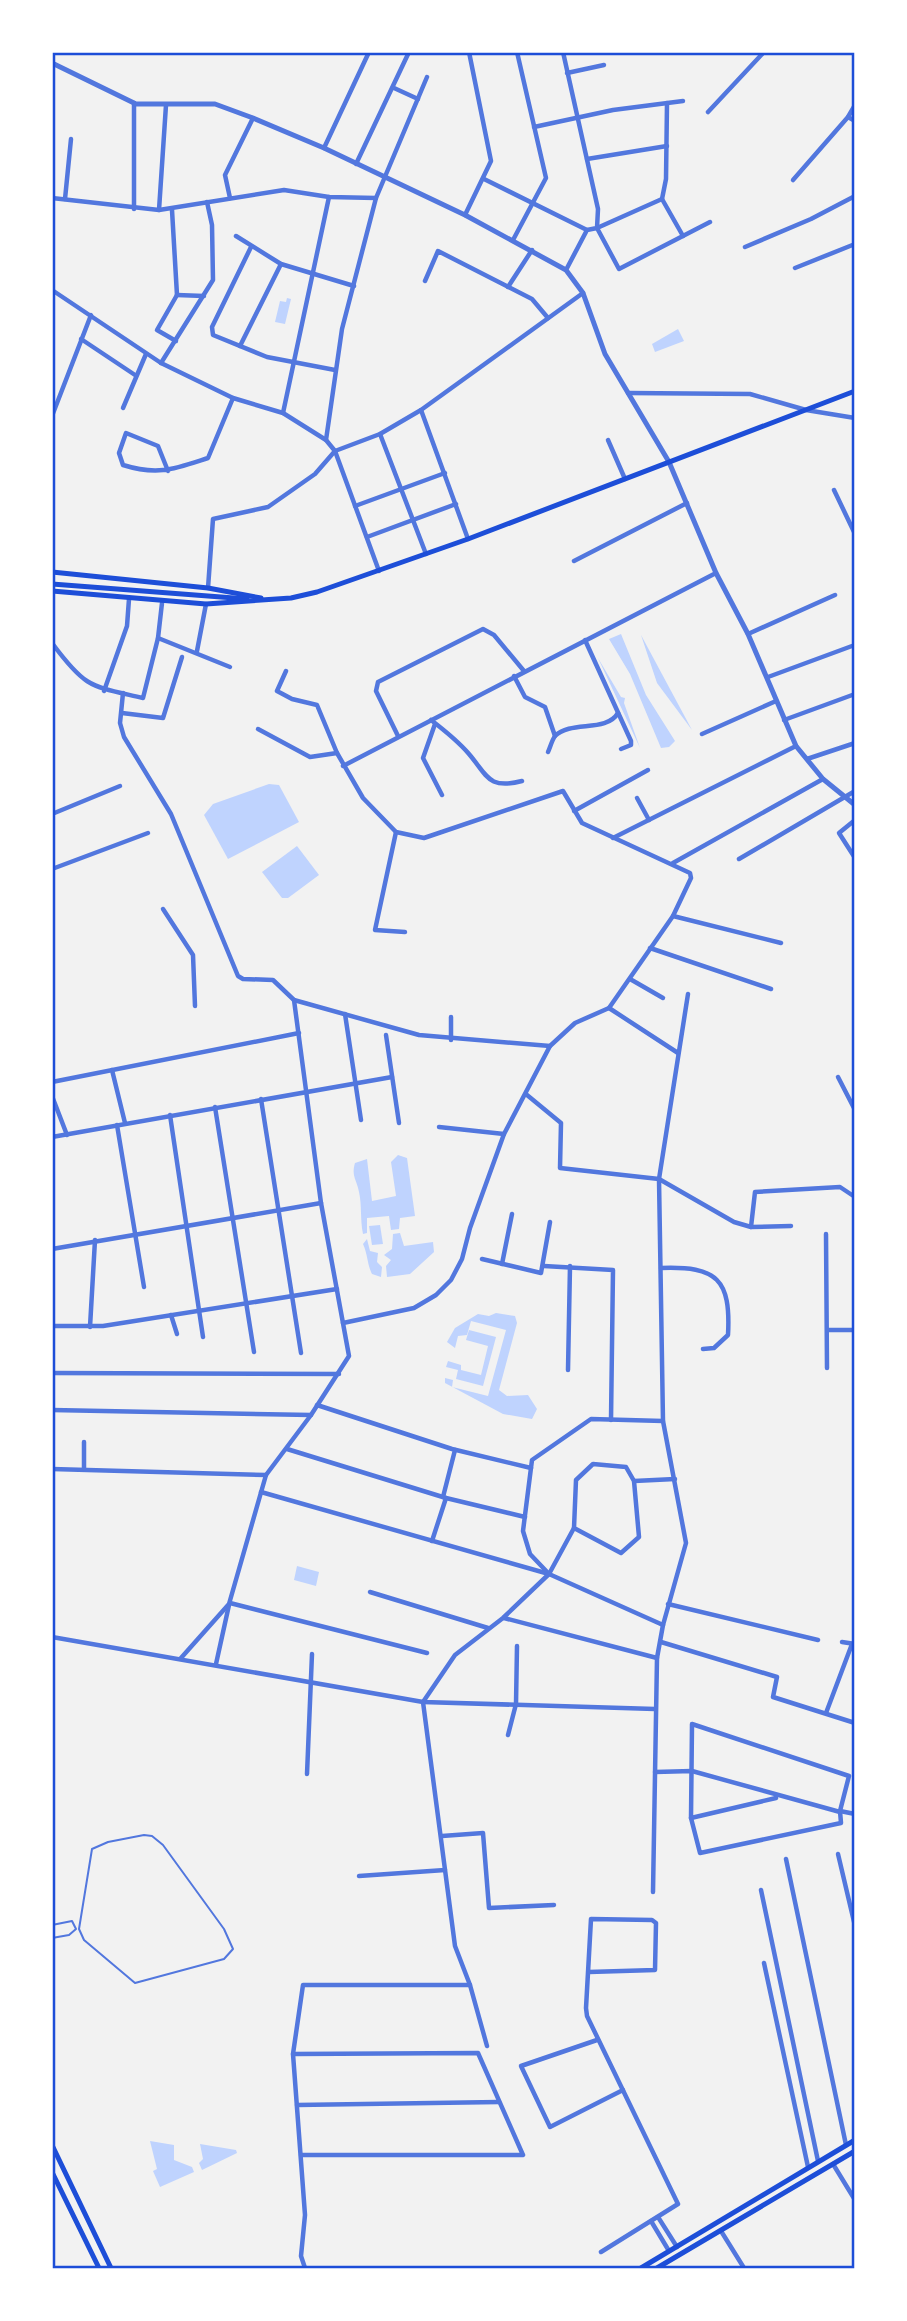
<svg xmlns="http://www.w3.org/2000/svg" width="907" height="2321" font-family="Lato,sans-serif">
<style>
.water{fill:#bfd3fe}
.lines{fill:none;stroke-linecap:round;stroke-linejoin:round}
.service{stroke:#5277de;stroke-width:2}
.minor{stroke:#5277de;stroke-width:4.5}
.tertiary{stroke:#5277de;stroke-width:5}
.secondary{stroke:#1d4ed8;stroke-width:5}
.neatline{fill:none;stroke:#1d4ed8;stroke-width:2.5}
</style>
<rect width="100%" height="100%" fill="#f2f2f2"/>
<g class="water">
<path d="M287,298L291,299L285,324L275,322L280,301L286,302Z"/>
<path d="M678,329L684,341L655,352L652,344Z"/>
<path d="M621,634L646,695L675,741L669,747L661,748L630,674L609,639Z"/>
<path d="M641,635L692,730L657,683Z"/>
<path d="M598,658L621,697L625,698L624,703L640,748Z"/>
<path d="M269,784L279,785L299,822L228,859L204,815L213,804Z"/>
<path d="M297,846L319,875L288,898H282L262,872Z"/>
<path d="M398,1155L407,1158L415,1216L400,1218L399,1229L391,1230L389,1216L367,1218V1233L363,1234C360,1219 362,1205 359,1192C357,1180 351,1176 355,1163L367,1159L372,1201L396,1196L391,1162Z"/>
<path d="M380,1225L383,1244L372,1245L369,1226Z"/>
<path d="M400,1233L404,1246L433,1242L434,1252L410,1274L387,1277L386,1266L391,1260L384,1255L392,1249L393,1234Z"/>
<path d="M367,1239L370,1251L378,1253L377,1262L382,1267L381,1277L372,1274C367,1264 368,1255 363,1244Z"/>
<path d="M496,1313L515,1316L517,1323L499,1390L507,1396L528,1395L537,1409L532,1419L503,1414L445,1383V1378L453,1380L452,1387L488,1396L506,1330L471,1321L467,1335L458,1336L455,1348L447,1342L455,1328L478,1314L489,1316Z"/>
<path d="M469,1330L496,1337L483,1386L456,1379L458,1370L446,1367L448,1361L461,1365V1370L481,1375L488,1346L466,1340Z"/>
<path d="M297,1566L319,1572L316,1586L294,1580Z"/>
<path d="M150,2141L174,2145V2160L192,2167L194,2172L160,2187L153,2171L157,2169Z"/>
<path d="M200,2144L236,2150L237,2153L202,2170L199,2163L203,2159Z"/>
</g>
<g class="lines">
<g class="service">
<path d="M144,1835L152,1836L163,1845L224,1929L233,1949L224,1959L135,1983L84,1940L79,1929L92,1849L108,1842Z"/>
<path d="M52,1925L72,1921L76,1929L69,1935L52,1938"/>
</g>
<g class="minor">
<path d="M563,52L598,209L597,228L587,230L566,270"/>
<path d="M567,73L604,65"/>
<path d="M394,88L418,99"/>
<path d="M667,103L666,179L662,199L683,236"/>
<path d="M708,112L764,52"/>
<path d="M848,117L855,121"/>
<path d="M534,127L613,110L683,101"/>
<path d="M324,148L369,52"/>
<path d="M587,159L667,146"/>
<path d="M356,164L409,52"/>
<path d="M484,179L587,230"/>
<path d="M793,180L848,117L855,105"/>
<path d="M52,198L159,210L284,190L329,197L376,198"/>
<path d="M230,198L225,175L253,118"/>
<path d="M65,199L71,139"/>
<path d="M662,199L597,228L619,269L710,222"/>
<path d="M134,209V103"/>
<path d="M159,210L166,105"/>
<path d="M172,210L177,295"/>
<path d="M465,215L491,161L469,52"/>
<path d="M236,236L281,264L354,286"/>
<path d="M513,240L546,178L517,52"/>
<path d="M251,247L212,327L213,335L267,357L335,370"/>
<path d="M745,247L811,219L855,196"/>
<path d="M795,268L855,244"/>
<path d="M425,281L438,251L532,299L548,318"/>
<path d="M508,287L532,250"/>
<path d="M52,290L161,363L233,398L283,413L326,440L335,451L379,571"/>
<path d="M177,295L204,296"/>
<path d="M81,339L135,375"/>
<path d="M176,341L157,330L177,295"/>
<path d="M240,346L281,264"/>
<path d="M161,363L213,280L212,225L207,202"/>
<path d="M628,393L750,394L806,410L855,418"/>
<path d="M123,408L146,354"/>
<path d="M421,410L468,539"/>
<path d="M283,413L329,197"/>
<path d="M52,416L91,315"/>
<path d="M380,434L426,554"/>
<path d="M326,440L342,329L376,198L427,77"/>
<path d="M608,440L625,479"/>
<path d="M168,471L158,446L126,433L119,453L123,465C158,476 174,469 208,458L233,398"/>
<path d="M834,490L855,534"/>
<path d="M355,506L445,473"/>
<path d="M367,537L456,504"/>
<path d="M574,561L687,503"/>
<path d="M208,588L213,519L268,507L315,474L335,451L380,434L421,410L583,293"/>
<path d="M748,634L835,595"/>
<path d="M158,638L230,667"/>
<path d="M585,640L631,741V745L621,749"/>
<path d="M52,643C86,689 91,686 143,698L158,638L162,603"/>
<path d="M197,651L206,604"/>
<path d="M286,671L277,691L292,699L317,705L337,753L363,798L396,832L424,838L563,791L582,823L690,873L691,878L673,916L609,1008L575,1023L550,1046L504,1134L470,1228L462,1259L451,1280L436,1295L414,1308L343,1323"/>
<path d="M514,676L525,697L545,707L555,736"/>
<path d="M768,677L852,646"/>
<path d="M104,691L127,626L129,599"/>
<path d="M123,693L120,723L124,737L171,814L238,976L243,979L273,980L294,1000L419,1035L550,1046"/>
<path d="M122,713L163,718L182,657"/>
<path d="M431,720C444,730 458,741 469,754C487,775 488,790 522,781"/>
<path d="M784,720L855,694"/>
<path d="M435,724L423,758L442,795"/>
<path d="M258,729L310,757L337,753"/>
<path d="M702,734L776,701"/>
<path d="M398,736L376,691L378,682L483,629L494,635L524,671"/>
<path d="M548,752C550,748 552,740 555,736C571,720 606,733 618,713"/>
<path d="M807,759L855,743"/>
<path d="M343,766L716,573"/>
<path d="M637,798L649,820"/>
<path d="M574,811L648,770"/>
<path d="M52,814L120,786"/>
<path d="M855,820L839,833L855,858"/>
<path d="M396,832L375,930L405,932"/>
<path d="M613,838L796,746"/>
<path d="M739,859L855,791"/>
<path d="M673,863L823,779"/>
<path d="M52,869L148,833"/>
<path d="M163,909L193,955L195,1006"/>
<path d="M673,916L781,943"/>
<path d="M650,948L771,989"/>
<path d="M630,979L663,998"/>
<path d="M609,1008L678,1053"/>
<path d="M345,1014L361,1120"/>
<path d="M386,1035L399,1123"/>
<path d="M451,1040V1017"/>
<path d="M112,1070L125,1123"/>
<path d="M838,1077L855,1110"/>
<path d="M52,1082L299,1033"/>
<path d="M527,1095L561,1123L560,1168L659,1179L734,1222L751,1227L791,1226"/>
<path d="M52,1096L67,1135"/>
<path d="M261,1099L301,1353"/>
<path d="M215,1107L254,1352"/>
<path d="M170,1115L203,1337"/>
<path d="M117,1125L144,1287"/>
<path d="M439,1127L504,1134"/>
<path d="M52,1137L392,1077"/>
<path d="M751,1227L755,1192L840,1187L855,1197"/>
<path d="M826,1234L827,1368"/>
<path d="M52,1249L321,1203"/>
<path d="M482,1259L541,1273L550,1222"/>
<path d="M502,1264L512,1214"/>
<path d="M544,1266L613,1270L611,1420"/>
<path d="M661,1268C717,1266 731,1279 728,1335L714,1348L703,1349"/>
<path d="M171,1315L177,1334"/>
<path d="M52,1326H103L337,1289"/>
<path d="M90,1327L95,1240"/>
<path d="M828,1330H855"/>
<path d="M568,1370L570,1266"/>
<path d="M52,1373L339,1374"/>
<path d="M317,1405L452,1449L531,1468"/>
<path d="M52,1410L311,1415"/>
<path d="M287,1449L446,1498L525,1517"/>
<path d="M593,1464L626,1467L634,1481L639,1537L621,1553L574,1528L576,1480Z"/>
<path d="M52,1469L266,1475"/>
<path d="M84,1469V1442"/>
<path d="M634,1481L675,1479"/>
<path d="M261,1492L549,1574"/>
<path d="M443,1497L455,1450"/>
<path d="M432,1541L446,1498"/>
<path d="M370,1592L488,1628"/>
<path d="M230,1603L427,1653"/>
<path d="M668,1604L818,1640"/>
<path d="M504,1618L657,1658"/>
<path d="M663,1625L549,1574L530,1554L523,1531L532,1460L591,1419L663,1421"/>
<path d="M52,1637L423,1702L655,1709"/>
<path d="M661,1642L777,1677L773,1697L855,1723"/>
<path d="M842,1642L855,1644"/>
<path d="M181,1658L229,1604L266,1475L311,1415L349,1356L321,1203L294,1000"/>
<path d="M216,1664L229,1605"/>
<path d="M826,1713L852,1644"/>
<path d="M692,1724L849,1776L840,1811L841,1823L700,1853L691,1818Z"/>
<path d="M508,1735L516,1704L517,1646"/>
<path d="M655,1772L692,1771L840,1812"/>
<path d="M307,1774L312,1654"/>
<path d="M840,1811L855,1814"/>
<path d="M691,1818L776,1798"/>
<path d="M442,1836L483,1833L489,1908L554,1905"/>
<path d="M838,1854L855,1926"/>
<path d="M786,1859L846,2145"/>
<path d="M359,1876L445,1870"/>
<path d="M761,1890L818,2161"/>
<path d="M653,1892L657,1658L663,1625L686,1543L663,1421L659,1179L688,994"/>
<path d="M764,1963L808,2167"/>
<path d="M589,1972L655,1970L656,1923L652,1920L591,1919L586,2008L587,2016L678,2204L601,2252"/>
<path d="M597,2040L521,2066L550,2127L623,2090"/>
<path d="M487,2046L470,1985L455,1946L423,1702L455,1655L503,1618L549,1574L574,1528"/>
<path d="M293,2054L478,2053L523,2155H301"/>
<path d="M297,2105L499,2102"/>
<path d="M833,2164L855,2200"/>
<path d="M658,2217L677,2247"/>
<path d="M651,2221L669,2251"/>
<path d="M721,2231L744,2268"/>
<path d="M305,2268L301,2256L305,2215L293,2054L303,1985H470"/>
</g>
<path class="tertiary" d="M52,63L136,104H215L253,118L324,148L465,215L566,270L583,293L605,354L669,462L716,573L748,634L796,746L823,779L855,805"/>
<g class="secondary">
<path d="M52,572L208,588L261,598"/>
<path d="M52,584L247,599"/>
<path d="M52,591L206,604L291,598L317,592L468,539L855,391"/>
<path d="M52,2145L111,2268"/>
<path d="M52,2172L99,2268"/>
<path d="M641,2268L855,2140"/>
<path d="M657,2268L855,2151"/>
</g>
</g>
<rect width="907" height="2321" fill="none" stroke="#ffffff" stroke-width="108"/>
<rect x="54" y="54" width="799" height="2213" class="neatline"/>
</svg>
